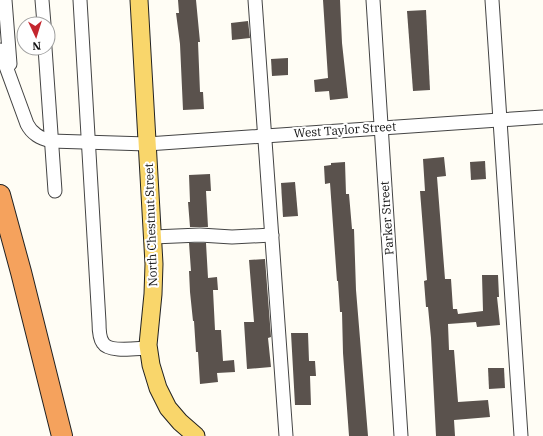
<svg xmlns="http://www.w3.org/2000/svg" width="543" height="436" font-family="'IBM Plex Serif',serif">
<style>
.building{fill:#5a524d}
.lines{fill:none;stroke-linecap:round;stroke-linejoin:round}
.minor-casing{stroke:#444;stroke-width:15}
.major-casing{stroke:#222;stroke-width:19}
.highway-casing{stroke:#222;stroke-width:22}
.minor{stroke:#fff;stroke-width:13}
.major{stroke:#f9d66b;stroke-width:17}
.highway{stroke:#f5a25d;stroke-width:20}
.labels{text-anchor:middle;stroke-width:4;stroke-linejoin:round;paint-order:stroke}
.street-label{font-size:12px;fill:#111;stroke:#fff}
</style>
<rect width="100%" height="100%" fill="#fffdf5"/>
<g class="building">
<path d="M178,0H196L200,42H198L200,92H203L204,109L183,110L180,44L176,13H179Z"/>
<path d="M323,0H340L342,43L348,98L330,100L329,91L315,92L314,80L328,78Z"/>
<path d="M426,10L430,90L413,91L407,11Z"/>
<path d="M248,21L250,38L232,40L231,23Z"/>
<path d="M288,58V75L272,76L271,59Z"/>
<path d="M444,157L446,176L437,177L445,279H451L453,309H457L458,314L483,311L482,275H498L499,297H497L500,325L477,327L476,322L448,324L449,350H454L458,402L488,400L490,417L454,420L455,436H436L431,338L428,307H426L424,281L427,280L420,191H425L423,159Z"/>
<path d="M485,161L486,179L471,180L470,162Z"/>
<path d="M345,162L346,194H349L352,229H354L356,290L368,436H349L343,353L342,312H340L338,281H337L330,183L325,184L324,166L331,165V163Z"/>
<path d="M210,174L211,191H206L208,227H190L188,202H190L189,175Z"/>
<path d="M295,182L298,216L283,217L281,183Z"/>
<path d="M189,243H206L208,278L217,277L218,290H213L215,330H221L223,361L234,360L235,372L217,373L218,382L200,384L198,352H196L194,321H193L190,292L189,271H191Z"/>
<path d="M265,259L271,337L268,338L271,367L247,369L244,322H254L249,260Z"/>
<path d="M291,333H308L309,361H315L316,376H310L311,405H295Z"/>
<path d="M488,368H504L505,388L489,389Z"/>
</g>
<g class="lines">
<g class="minor-casing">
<g id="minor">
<path d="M5,0L10,64"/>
<path d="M42,0L44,24"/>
<path d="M80,0L99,322C99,328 99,338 103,343C109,353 138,348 149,348"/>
<path d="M255,0L286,436"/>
<path d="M373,0L401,436"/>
<path d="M492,0L521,436"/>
<path d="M45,48L55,191"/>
<path d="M0,50L27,124C32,134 40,138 51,141L147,144L543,117"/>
<path d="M153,237L200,235L232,237L272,235"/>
</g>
</g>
<g class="major-casing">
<path id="major" d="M139,0L154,264L153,294L148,345L151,365L158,388L168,408L180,422L196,436"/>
</g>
<g class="highway-casing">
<path id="highway" d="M0,195L21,272L62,436"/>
</g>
<use href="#minor" class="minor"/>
<use href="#major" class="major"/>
<use href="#highway" class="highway"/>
</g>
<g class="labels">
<g class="street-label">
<text transform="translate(345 130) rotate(-4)" y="4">West Taylor Street</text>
<text transform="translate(387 218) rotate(-94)" y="4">Parker Street</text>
<text transform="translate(151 225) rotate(-92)" y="4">North Chestnut Street</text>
</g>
</g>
<g transform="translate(36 36) rotate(176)"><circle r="19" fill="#ffffff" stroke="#a0a0a0"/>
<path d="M0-3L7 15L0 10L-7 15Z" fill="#c4262e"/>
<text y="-6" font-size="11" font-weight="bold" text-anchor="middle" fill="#111111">N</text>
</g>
</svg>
